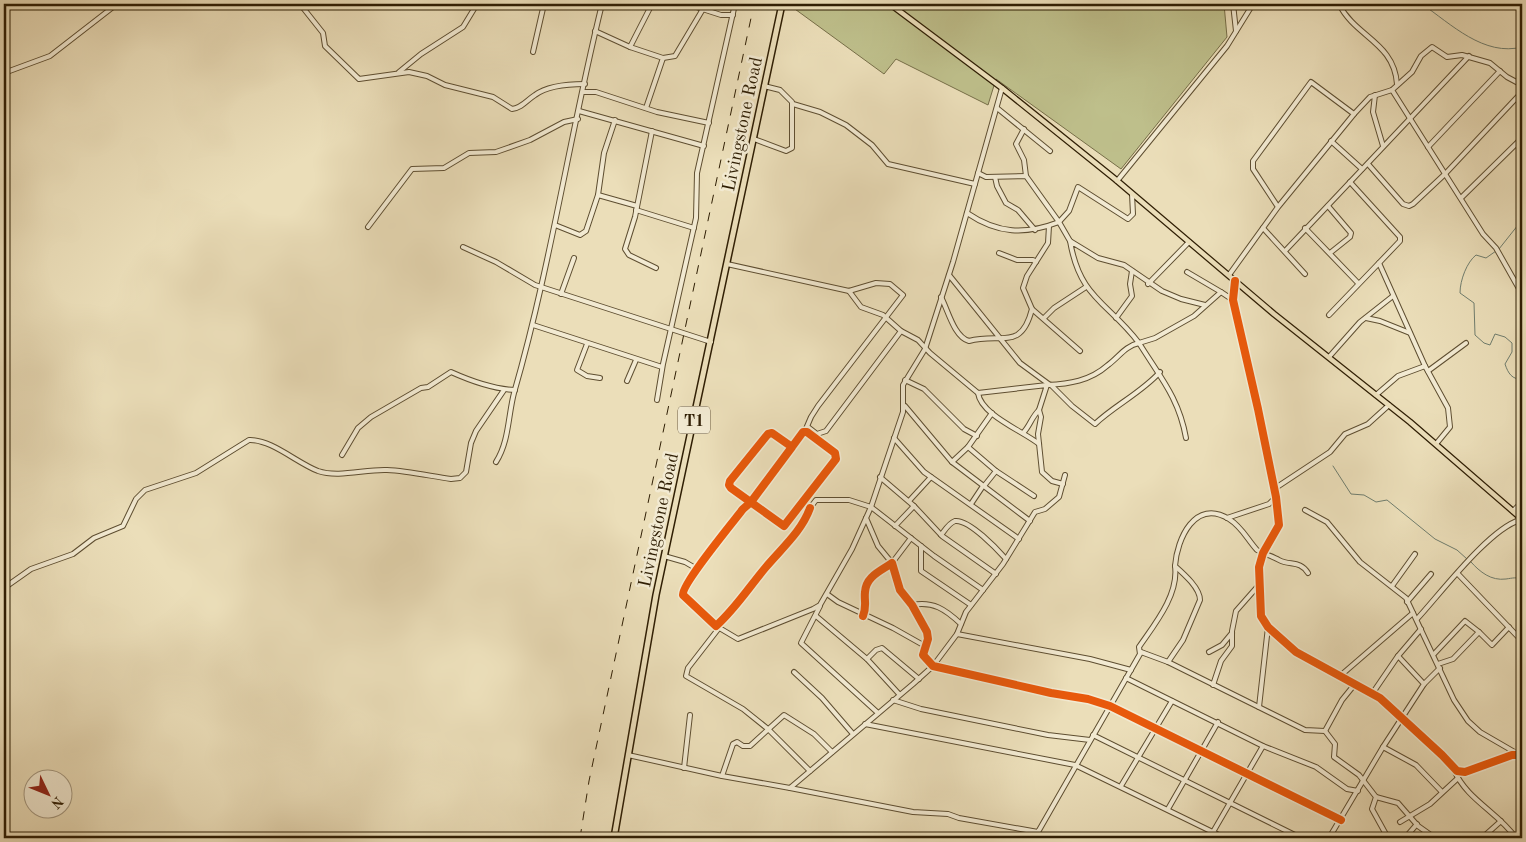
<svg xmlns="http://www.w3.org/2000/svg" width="1526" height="842" font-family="'Old Standard TT',serif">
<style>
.green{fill:#bebf8b;stroke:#766e48}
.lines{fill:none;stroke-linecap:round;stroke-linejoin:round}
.stream{stroke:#6f7d6e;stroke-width:1}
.minor-casing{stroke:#5e4e31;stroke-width:6}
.major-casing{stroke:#2f1e04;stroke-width:7}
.highway-casing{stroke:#2f1e04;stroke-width:8}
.minor{stroke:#f2ead2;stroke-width:4}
.major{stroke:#ebdeb9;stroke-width:4.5}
.highway{stroke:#ebdeb9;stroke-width:5}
.rail{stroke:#2f1e04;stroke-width:1;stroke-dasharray:9 9;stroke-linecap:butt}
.cycleway-casing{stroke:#f2ead2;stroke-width:11}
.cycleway{stroke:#e8590c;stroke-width:8}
.labels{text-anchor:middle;stroke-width:5;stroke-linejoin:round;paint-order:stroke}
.shield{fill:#f2ead2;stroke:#6a5b42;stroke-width:1}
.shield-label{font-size:16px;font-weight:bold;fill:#2f1e04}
.street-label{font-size:18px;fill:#2f1e04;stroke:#f2ead2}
</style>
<rect width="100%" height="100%" fill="#ebdeb9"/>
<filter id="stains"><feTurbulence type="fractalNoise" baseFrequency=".004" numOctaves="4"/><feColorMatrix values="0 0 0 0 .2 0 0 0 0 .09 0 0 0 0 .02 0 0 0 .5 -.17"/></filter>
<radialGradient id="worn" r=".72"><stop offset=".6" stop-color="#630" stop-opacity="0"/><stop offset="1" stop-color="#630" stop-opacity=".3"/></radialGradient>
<path class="green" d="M788,4H1224L1227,37L1121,169L996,79L988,105L896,59L884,74Z"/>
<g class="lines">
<g class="stream">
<path d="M1422,4C1451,24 1484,57 1522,47"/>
<path d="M1499,249L1522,220"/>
<path d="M1496,251L1486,258L1476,255C1467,262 1460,280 1460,293L1474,303L1475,335L1484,343L1490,345L1495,334L1505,337L1512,343V352L1505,364C1508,373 1512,380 1522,379"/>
<path d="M1333,466L1351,494L1364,495L1376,502L1387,500L1435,539L1457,550L1467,559"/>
<path d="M1471,562C1480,572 1491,581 1506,579C1513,578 1516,577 1522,579"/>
</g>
<g class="minor-casing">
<g id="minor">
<path d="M300,4L323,33L325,46L359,79L409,72L427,76L445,85L493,97L512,109C522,108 527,100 535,95C547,86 570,84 585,84"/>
<path d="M593,4L602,6"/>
<path d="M687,4L721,15H733"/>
<path d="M1233,4L1236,31"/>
<path d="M1339,4C1355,37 1394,42 1397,84"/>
<path d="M595,31L630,47L663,58L646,108"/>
<path d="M630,47L652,4"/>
<path d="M533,52L544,4"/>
<path d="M663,58L675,56L703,9"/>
<path d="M399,72L421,54L463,27L477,4"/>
<path d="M4,73L50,56L117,4"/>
<path d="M1522,85L1507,77L1490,63L1462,55L1447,57L1432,47L1421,56L1412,72L1392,90L1483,234L1496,248L1522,294"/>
<path d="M583,92H596L657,112L709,123"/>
<path d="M1375,95L1373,112L1383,146"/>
<path d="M793,104L820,112L846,125L872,145L888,164L975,184"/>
<path d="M997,108L1050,151"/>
<path d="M579,111L704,146"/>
<path d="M1354,114L1370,97L1392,90"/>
<path d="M1024,129L1016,144L1024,160L1026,176"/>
<path d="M652,131L635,217L625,249L629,255L656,268"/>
<path d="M754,139L786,151L792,148V102L780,90L764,86"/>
<path d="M1331,141L1362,169"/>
<path d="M1428,147L1500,71"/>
<path d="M1368,164L1403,204L1409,206L1413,204L1445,174L1522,92"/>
<path d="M978,173L986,177L1026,176L1059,222L1069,211L1078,187L1128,219L1133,214L1132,194"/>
<path d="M995,177L997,186L1006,203L1018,210L1035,230"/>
<path d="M1117,181L1227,46L1253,4"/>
<path d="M1350,182L1400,237V241L1379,263"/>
<path d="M598,195L637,206"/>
<path d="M1461,198L1522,138"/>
<path d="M1328,206L1351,233L1350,237L1330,253"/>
<path d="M636,210L694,228"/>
<path d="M967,213C998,234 1025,235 1059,222L1070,241"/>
<path d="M555,225L580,235L586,231L598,195L604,153L615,120"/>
<path d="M1049,226L1048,243L1027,276L1023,288L1032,309L1080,351"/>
<path d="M368,227L412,169L444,168L469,153L496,152L530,140L564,122L578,119"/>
<path d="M1263,228L1305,274"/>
<path d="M1305,228L1358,283"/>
<path d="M463,247L496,262L535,285L711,342"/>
<path d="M1285,251L1469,56"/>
<path d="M999,253L1017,260H1033L1036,262"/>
<path d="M727,264L849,291L876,283L890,284L903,295L818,406L811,417L805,431"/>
<path d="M1187,272L1221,292"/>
<path d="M949,275L1020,363L1050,385"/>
<path d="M1229,275L1278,207L1354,114L1311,82L1253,161V169L1278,207"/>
<path d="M1235,281L1233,300L1258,409L1276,497L1279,525L1263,553L1259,567L1261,616L1268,627L1296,652L1380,698L1442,755L1457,771L1465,772L1512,755H1522"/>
<path d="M1148,284L1189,242"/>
<path d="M849,291L861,307L883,315L901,331L918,340L930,353L978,393L1047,385L1039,410L1041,417L1038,434L1042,472L1052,481L1063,484"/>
<path d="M561,294L574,258"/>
<path d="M941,297C948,310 954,337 969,341C1001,332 1021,352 1032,309"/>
<path d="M1329,315L1379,263L1425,366L1448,408L1450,427L1436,444"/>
<path d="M1044,318L1054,308L1086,287"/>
<path d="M1116,318L1132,296L1130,284L1132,271"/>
<path d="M1366,318L1380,321L1410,333"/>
<path d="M533,325L662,367"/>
<path d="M587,344L577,370L587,376L600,378"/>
<path d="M1329,357L1360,322L1393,296"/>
<path d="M1428,371L1466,343"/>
<path d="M905,380L924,389L964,429L977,436"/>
<path d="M627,381L636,360"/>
<path d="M1047,385C1069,384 1090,381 1108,365C1119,357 1125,346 1139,343C1108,302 1080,299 1070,241L1098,258L1124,265L1162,291L1181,299L1205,305"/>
<path d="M1051,385L1072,406L1095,424C1115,405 1141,393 1160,372"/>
<path d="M978,393C981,415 1023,431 1039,444"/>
<path d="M1376,395L1398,376L1425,366"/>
<path d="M657,400L663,364L696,218L697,173L735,4"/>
<path d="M905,406L952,462L968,447"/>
<path d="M992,413L968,447L996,471L1034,496"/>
<path d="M808,427L817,434L826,431L901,331"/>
<path d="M1023,433C1030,426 1031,418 1039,410"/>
<path d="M894,438L924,472L1019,539"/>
<path d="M1186,438C1179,398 1160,377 1139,343L1155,338L1194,316L1221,292L1233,300"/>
<path d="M792,447L803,432H807L835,453L836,459L784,526L731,488L729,485L730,481L768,434L772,433L792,447L751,502L743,509C733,522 681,585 683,595L716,626C736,608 749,587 766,567C781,549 802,531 810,508"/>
<path d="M342,455L358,428L371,417L421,388L428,387L451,372C471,381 493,389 515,390"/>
<path d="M496,462C509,442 508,416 514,393C551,265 570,133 602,4"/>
<path d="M952,462L1030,521"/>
<path d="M1065,475L1059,497L1045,509L1035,512L1003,564L966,612L957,634L1090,659L1131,670"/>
<path d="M880,477L914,506L942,536L996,574"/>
<path d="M984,486L996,471"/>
<path d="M1274,489L1330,452L1345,434L1368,424L1389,405"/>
<path d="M909,501L931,477"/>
<path d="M971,504L983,486"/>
<path d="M802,505L810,508L816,500H849L871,507L934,556L983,590"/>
<path d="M1305,510L1327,522L1360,562L1406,598L1454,700L1468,721L1480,732L1518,754"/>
<path d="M1513,511L1522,502"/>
<path d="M866,518L878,546L892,563L911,538"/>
<path d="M1227,518L1269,504L1276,497"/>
<path d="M895,526L914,506"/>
<path d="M941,535C945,530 949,523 955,521C969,519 998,550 1006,559"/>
<path d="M921,546V571L971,605"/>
<path d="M664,556L685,562L697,569"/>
<path d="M1458,574L1522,641"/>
<path d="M1392,586L1415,554"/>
<path d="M4,588L31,569L73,554L94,538L123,526L136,499L145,490L196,473L249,440C271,439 297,463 318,471C339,478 365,469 387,470C408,471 430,476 451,479L460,478L466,472L471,443L476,431L504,390"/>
<path d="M827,594L838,602L893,628L925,646"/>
<path d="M1407,602L1431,574"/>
<path d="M912,605C933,601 945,609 961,624"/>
<path d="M820,606L801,643L878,713"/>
<path d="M816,616L867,659L899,694"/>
<path d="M863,616C867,606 864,601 865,592C866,576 881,571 892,563L900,590L912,605L927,632L928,639L923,655L933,666L1051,693L1088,699L1110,706L1341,820"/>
<path d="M1417,619C1441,593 1489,529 1520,520"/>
<path d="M716,626L738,639L813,609L820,605L852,549L871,507L903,412V385L925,349L953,262L1002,88"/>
<path d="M719,628L688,668L686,676L743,709L768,729L810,771"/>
<path d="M1479,632L1492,645L1509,627"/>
<path d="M1141,652L1168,662L1305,730L1325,731L1335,744L1334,757L1359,775L1376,797L1372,809L1388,838"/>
<path d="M1209,652L1222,645L1232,633"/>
<path d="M1434,654L1465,621L1479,632L1453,659L1438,664"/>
<path d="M1398,656L1421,629"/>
<path d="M867,659L876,650L882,648L919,679"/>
<path d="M1168,662L1183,640L1200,600C1200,588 1184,574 1175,566C1177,539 1195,498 1229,519C1242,527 1247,539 1257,550C1264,554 1272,556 1279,560C1290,566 1300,560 1308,573"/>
<path d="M794,672L822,698L853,734"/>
<path d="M1340,676L1413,613"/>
<path d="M1126,678L1263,746L1316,767L1347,789L1358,791"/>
<path d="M1424,684L1440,668"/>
<path d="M1213,685L1221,661L1232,646V631L1236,611L1258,586"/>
<path d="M1372,694L1398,656L1424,684L1383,747"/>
<path d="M893,700L921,709L1048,735L1090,740"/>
<path d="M1259,707L1268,627"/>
<path d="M865,724L1075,765L1225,838"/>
<path d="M1325,731L1342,700L1355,684"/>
<path d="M1093,735L1301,838"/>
<path d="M628,755L722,776L790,788L913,684L933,666L957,634"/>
<path d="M684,768L690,715"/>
<path d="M1454,770C1467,800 1498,812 1516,838"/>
<path d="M722,776L733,744L737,742L743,746H750L784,715L814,734L832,752"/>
<path d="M1121,786L1172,701"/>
<path d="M790,788L913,812L948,814L959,818L1038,832L1140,654L1139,647C1154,625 1179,595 1175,566"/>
<path d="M1376,797L1398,803L1418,826L1435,838"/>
<path d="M1168,809L1218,722"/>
<path d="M1400,822L1430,804L1457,779"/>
<path d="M1213,832L1263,746"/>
<path d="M1329,838L1383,747L1416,765L1442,792"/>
<path d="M1405,838L1417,824"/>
<path d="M1482,838L1501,821"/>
</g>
</g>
<g class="major-casing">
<path id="major" d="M890,4L1002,88L1115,179L1274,314L1410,422L1522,519"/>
</g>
<g class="highway-casing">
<path id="highway" d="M614,838L656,595L782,4"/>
</g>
<use href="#minor" class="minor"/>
<use href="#major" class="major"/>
<use href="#highway" class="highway"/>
<path class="rail" d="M580,838L589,781L754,4"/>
<g class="cycleway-casing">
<g id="cycleway">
<path d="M1235,281L1233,300L1258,409L1276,497L1279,525L1263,553L1259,567L1261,616L1268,627L1296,652L1380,698L1442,755L1457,771L1465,772L1512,755H1522"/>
<path d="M792,447L803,432H807L835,453L836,459L784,526L731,488L729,485L730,481L768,434L772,433L792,447L751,502L743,509C733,522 681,585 683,595L716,626C736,608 749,587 766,567C781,549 802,531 810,508"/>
<path d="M863,616C867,606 864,601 865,592C866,576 881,571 892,563L900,590L912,605L927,632L928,639L923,655L933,666L1051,693L1088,699L1110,706L1341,820"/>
</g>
</g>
<use href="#cycleway" class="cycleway"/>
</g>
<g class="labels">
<rect class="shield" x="678" y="406.5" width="32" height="27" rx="4"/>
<g class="shield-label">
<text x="694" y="426">T1</text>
</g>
<g class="street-label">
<text transform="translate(742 124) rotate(-78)" y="6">Livingstone Road</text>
<text transform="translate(658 520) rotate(-78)" y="6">Livingstone Road</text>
</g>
</g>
<rect width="1526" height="842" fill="none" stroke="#ebdeb9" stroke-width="20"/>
<rect x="5" y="5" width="1516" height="832" fill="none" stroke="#2f1e04" stroke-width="2.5"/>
<rect x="10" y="10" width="1506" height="822" fill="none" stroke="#2f1e04"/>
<g transform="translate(48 794) rotate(133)"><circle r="24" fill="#f2ead2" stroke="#a49880"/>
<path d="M0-4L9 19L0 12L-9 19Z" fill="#8f2418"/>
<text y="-8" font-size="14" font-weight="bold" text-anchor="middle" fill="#2f1e04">N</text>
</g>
<rect width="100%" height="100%" filter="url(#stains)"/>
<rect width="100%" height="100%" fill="url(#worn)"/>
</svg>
